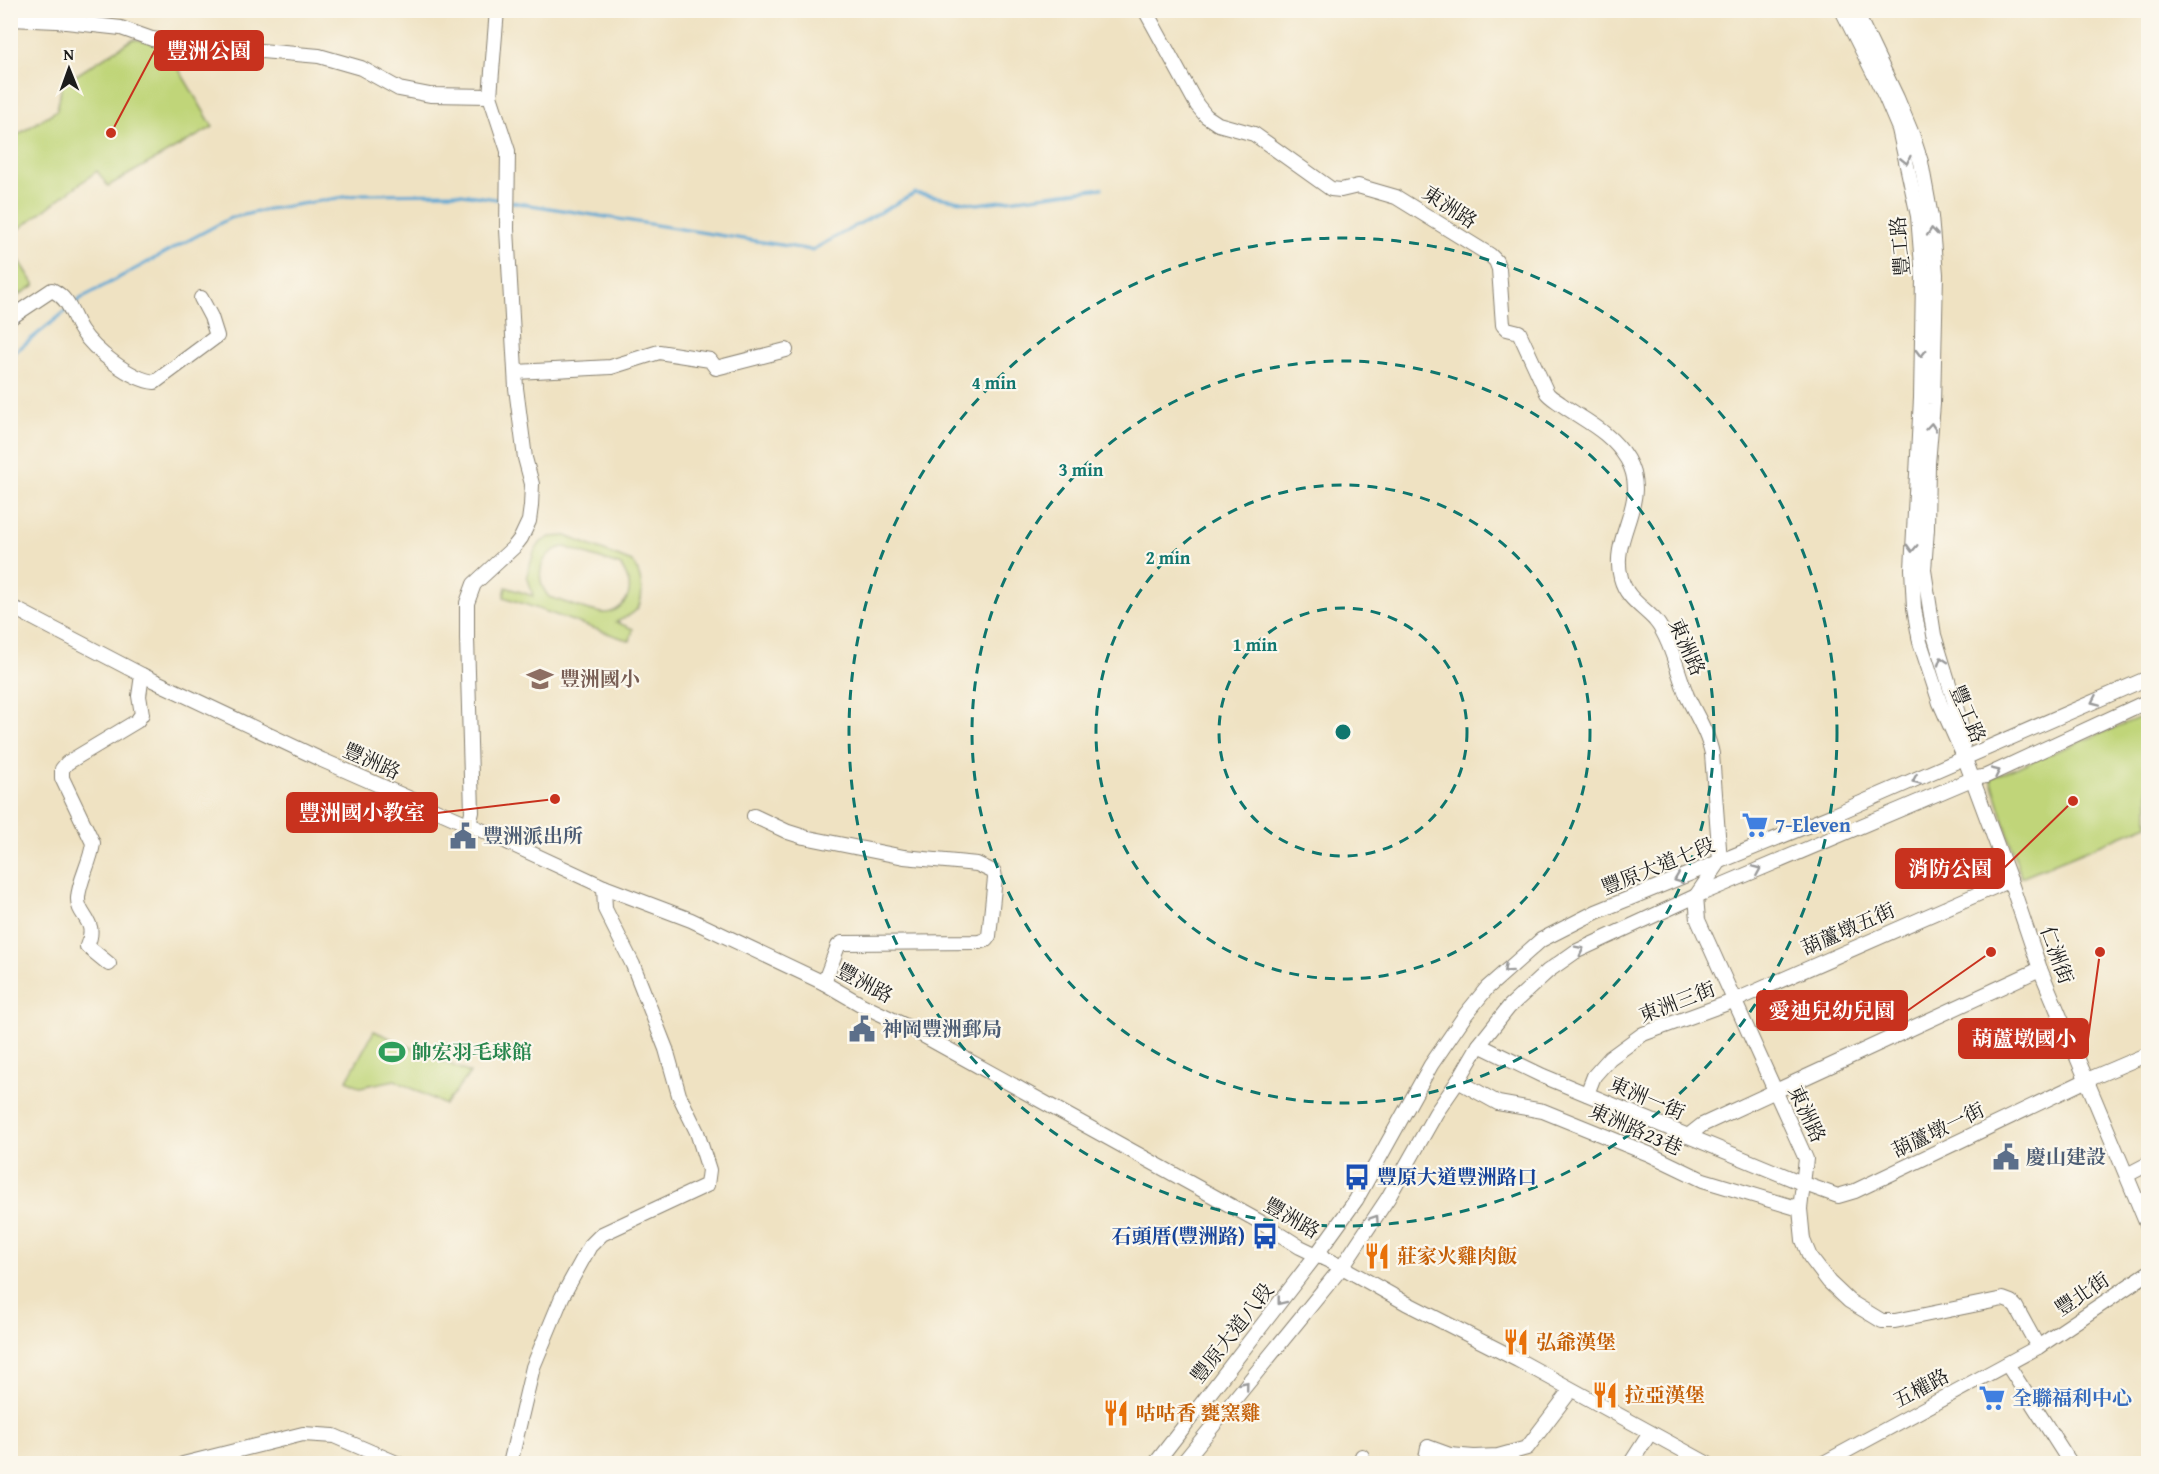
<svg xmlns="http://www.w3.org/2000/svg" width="2159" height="1474" font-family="'Gentium Book Plus','Noto Serif TC',serif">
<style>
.green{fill:#c0d579;stroke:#6e784a;stroke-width:1.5;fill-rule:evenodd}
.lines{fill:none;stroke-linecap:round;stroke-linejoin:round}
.stream{stroke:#5ba6d3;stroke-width:3}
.minor-casing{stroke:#867f6f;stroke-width:16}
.minor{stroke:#fff;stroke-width:14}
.oneway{stroke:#999}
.ring{fill:none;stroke:#0f766e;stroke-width:3;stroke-dasharray:10 8}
.labels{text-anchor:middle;stroke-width:4.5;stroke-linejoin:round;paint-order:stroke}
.street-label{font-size:20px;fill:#1c1c1c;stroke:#fbf7ec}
.education-label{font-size:20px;font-weight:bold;fill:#785e54;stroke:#fbf7ec;text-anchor:start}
.shop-label{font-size:20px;font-weight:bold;fill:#366cbe;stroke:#fbf7ec;text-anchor:start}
.service-label{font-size:20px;font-weight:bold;fill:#4e5e75;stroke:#fbf7ec;text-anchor:start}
.leisure-label{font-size:20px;font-weight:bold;fill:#27864d;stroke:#fbf7ec;text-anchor:start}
.transit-label{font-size:20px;font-weight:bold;fill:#164399;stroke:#fbf7ec;text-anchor:start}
.food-label{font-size:20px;font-weight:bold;fill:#c56008;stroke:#fbf7ec;text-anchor:start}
.centre{fill:#0f766e;stroke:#fbf7ec;stroke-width:3}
.ring-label{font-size:18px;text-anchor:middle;font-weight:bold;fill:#0f766e;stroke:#fbf7ec;stroke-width:4.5;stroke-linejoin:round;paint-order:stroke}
.leader{fill:none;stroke:#c8321e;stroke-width:2}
.callout-dot{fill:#c8321e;stroke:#fbf7ec;stroke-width:2}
.callout{fill:#c8321e;stroke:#c8321e;stroke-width:2}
.callout-label{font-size:21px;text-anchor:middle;font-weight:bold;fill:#fff}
</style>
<rect width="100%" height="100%" fill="#fbf7ec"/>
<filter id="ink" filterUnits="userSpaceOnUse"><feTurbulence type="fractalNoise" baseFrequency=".0167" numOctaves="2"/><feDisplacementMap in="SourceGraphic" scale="12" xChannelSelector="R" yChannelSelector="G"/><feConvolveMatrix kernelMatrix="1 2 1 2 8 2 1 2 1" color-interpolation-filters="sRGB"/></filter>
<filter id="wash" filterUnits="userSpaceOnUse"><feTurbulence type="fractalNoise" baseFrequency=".008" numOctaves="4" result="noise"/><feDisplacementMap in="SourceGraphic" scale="24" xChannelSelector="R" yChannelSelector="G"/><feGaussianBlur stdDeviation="1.35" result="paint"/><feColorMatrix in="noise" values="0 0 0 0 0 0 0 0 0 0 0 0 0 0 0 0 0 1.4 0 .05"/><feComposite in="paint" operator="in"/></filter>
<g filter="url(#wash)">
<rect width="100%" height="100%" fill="#efe2c2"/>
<g class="green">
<path d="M133,39L164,44L213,127L108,186L97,171L11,235V139L57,110L62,84Z"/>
<path d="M11,247L35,285L11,300H10Z"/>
<path d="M566,536L632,562C641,572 646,597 637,609C632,615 623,619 616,622L633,629L630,641L504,597L506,587L533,596L527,575L534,552L541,542L550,537ZM565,547L621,566C630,580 634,593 622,605C618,609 611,613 605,613C593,613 562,601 549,597C533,579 540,550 565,547Z"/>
<path d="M2148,714V825L2021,877L1991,778Z"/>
<path d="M374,1031L470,1073L445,1105L395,1080L360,1087L347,1080Z"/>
</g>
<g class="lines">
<g class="stream">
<path d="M512,202L812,250L915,193L977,204L1102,188"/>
<path d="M73,305L83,297L230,218L270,209L363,194L455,193L503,200"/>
<path d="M10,356L66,311"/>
</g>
</g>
</g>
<g filter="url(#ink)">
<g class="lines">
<g class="minor-casing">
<g id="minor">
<path d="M1145,10L1197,105L1206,116L1218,124L1254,134L1331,189L1341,190L1358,186L1396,197L1490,255L1496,261L1499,269L1503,325L1507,329L1519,332L1547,393C1551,398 1556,400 1561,404C1585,421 1611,432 1627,459C1652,502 1609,536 1621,578C1626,598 1642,606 1655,620C1670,637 1678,674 1687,696C1696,715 1708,733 1712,754L1720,861L1696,896L1698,920L1806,1159L1800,1209L1803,1240L1810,1257L1829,1282L1849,1301L1882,1321H1895L2003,1299L2011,1302L2016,1307L2038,1347"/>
<path d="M1842,10L1885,96L1899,129L1918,216L1923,278L1921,398L1912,569L1914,608L1920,642L1940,703L1965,759L2010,880L2040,969L2148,1227"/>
<path d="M1855,10L1897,98L1912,134L1921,162L1931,217L1936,274L1933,404L1928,464L1927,529L1924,570L1934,635L1960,720L1963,745"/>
<path d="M10,19L57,21L121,28L152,39L193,45L319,56L361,68L399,89L430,95L490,96"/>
<path d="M10,318L52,290C70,299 71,314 81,330C94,350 131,380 155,382L217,336L211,317L201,298"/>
<path d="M516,372L611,367L659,352L710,360L716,368L786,350"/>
<path d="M10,606L142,675L322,760L479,829L604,887L691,920L824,983L862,1005L906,1026L1262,1223L1300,1247L1342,1267L1406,1303L1518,1360L1708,1464"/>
<path d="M754,816L788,832L804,837L904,857L977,864L994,872L995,878L989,936L986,940L979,942L842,943L838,946L824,983"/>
<path d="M469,825L472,812L467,638V603L474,584L514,547L521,538L529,521L531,506L532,484L525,458L516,388L507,229L508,151L490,96L497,10"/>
<path d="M109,964L87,946C99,920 77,917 78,898C79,880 91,862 93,843L62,778V769L67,763L137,721L142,714L139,696L142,675"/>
<path d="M1479,1045L1543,1076L1802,1183L1838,1196L1855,1191L2087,1080L2148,1054"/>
<path d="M1458,1081L1498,1103L1543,1111L1649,1154L1703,1180L1800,1209"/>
<path d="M1587,1094L1594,1076L1610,1058L1643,1034L1736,1000L2010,880"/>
<path d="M1688,1136L1702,1125L2040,969"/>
<path d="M2127,1175L2148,1164"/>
<path d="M2007,1364L2071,1464"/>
<path d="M1362,1456L1363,1464"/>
<path d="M183,1464L303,1434L334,1436L399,1464"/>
<path d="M510,1464L533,1367L562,1297L590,1246L602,1234L707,1185L709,1170L697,1132L679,1095L666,1049L633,965L605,909L604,887"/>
<path d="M1155,1464L1317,1254L1356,1200L1431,1065L1466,1014L1487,988L1541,940L1596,912L1831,816L2148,678"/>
<path d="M1182,1464L1342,1267L1388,1198L1436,1113L1458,1081L1479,1045L1509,1007L1548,971L1575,952L1696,896L1972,779L1986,776L2148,701"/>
<path d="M1425,1464L1428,1447L1450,1455L1474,1457L1498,1456L1527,1448L1571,1390"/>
<path d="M1630,1464L1650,1433"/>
<path d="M1822,1464L2038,1347L2148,1273"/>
</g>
</g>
<use href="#minor" class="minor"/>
</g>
<defs><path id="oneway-chevron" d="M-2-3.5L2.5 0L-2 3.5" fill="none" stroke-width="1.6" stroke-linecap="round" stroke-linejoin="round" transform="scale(1.5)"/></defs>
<g class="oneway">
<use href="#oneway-chevron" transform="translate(1906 160) rotate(77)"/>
<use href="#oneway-chevron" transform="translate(1932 232) rotate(-95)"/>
<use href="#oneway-chevron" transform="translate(1921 353) rotate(91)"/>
<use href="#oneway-chevron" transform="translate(1931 427) rotate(-85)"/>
<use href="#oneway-chevron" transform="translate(1912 548) rotate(92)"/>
<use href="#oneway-chevron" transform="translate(1942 661) rotate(-108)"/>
<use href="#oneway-chevron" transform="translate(2095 701) rotate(156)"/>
<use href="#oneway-chevron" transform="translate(1996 772) rotate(-25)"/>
<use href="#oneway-chevron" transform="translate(1916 780) rotate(157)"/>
<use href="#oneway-chevron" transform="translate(1757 870) rotate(-23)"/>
<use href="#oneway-chevron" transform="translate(1678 879) rotate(158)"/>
<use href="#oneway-chevron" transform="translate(1580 950) rotate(-27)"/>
<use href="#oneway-chevron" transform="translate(1507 969) rotate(138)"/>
<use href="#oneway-chevron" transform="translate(1375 1219) rotate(-56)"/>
<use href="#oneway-chevron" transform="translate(1281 1301) rotate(128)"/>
<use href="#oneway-chevron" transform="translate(1245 1385) rotate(-51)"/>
</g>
</g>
<g class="ring">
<circle cx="1343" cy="732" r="124"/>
<circle cx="1343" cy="732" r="247"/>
<circle cx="1343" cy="732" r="371"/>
<circle cx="1343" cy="732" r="494"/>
</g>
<defs>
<g id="school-bare" transform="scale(2.07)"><path d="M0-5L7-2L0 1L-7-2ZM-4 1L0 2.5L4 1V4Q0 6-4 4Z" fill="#8d6e63" stroke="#fbf7ec" stroke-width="2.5" paint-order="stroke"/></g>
<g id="supermarket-bare" transform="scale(2.07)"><path d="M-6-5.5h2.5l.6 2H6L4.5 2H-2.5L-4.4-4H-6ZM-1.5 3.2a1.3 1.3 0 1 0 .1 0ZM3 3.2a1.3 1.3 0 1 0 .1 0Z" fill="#3f7fe0" stroke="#fbf7ec" stroke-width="2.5" paint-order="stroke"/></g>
<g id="civic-bare" transform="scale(2.07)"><path d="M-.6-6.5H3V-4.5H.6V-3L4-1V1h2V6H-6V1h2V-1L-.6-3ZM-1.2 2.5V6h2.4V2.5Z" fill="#5c6f8a" stroke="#fbf7ec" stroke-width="2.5" paint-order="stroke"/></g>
<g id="stadium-bare" transform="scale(2.07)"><path d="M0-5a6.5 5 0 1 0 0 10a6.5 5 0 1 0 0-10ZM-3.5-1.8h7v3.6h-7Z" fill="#2e9e5b" stroke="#fbf7ec" stroke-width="2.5" paint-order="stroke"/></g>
<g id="bus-bare" transform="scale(2.07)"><path d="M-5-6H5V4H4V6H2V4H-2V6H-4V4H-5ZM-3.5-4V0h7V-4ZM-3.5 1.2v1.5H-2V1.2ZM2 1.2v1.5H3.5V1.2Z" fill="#1a4fb4" stroke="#fbf7ec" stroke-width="2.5" paint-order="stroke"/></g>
<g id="restaurant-bare" transform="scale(2.07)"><path d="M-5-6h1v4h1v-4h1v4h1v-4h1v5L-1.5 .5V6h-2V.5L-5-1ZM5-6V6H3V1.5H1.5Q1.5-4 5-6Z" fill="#e8710a" stroke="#fbf7ec" stroke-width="2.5" paint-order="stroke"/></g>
</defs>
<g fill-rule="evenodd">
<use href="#school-bare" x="540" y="679"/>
<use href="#supermarket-bare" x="1755" y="825"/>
<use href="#civic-bare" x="463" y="836"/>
<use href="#civic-bare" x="862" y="1029"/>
<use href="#stadium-bare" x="392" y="1052"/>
<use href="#civic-bare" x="2006" y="1157"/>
<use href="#bus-bare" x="1357" y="1177"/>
<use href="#bus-bare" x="1265" y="1236"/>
<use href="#restaurant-bare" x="1377" y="1256"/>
<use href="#restaurant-bare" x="1516" y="1342"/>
<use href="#restaurant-bare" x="1605" y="1395"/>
<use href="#supermarket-bare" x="1992" y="1398"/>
<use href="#restaurant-bare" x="1116" y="1413"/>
</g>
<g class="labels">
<g class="street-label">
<text transform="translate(1450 207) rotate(33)" y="7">東洲路</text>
<text transform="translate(1900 246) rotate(-95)" y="7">豐工路</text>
<text transform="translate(1687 647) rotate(66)" y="7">東洲路</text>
<text transform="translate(1968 714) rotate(67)" y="7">豐工路</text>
<text transform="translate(372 761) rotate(24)" y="7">豐洲路</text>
<text transform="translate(1658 866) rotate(-22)" y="7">豐原大道七段</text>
<text transform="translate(1848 929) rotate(-24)" y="7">葫蘆墩五街</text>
<text transform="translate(2057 955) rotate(70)" y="7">仁洲街</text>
<text transform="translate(865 983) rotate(28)" y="7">豐洲路</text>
<text transform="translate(1677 1002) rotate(-21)" y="7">東洲三街</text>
<text transform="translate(1647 1098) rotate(23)" y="7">東洲一街</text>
<text transform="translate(1807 1114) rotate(65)" y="7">東洲路</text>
<text transform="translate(1636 1129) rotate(24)" y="7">東洲路23巷</text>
<text transform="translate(1938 1130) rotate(-26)" y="7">葫蘆墩一街</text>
<text transform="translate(1292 1218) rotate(30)" y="7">豐洲路</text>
<text transform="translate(2082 1294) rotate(-34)" y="7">豐北街</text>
<text transform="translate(1232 1333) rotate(-52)" y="7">豐原大道八段</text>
<text transform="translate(1921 1388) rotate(-28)" y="7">五權路</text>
</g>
<g class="education-label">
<text x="560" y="686">豐洲國小</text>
</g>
<g class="shop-label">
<text x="1775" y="832">7-Eleven</text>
<text x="2012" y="1405">全聯福利中心</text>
</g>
<g class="service-label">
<text x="483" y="843">豐洲派出所</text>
<text x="882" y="1036">神岡豐洲郵局</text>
<text x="2026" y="1164">慶山建設</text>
</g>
<g class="leisure-label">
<text x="412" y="1059">帥宏羽毛球館</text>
</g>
<g class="transit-label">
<text x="1377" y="1184">豐原大道豐洲路口</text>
<text x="1245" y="1243" text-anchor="end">石頭厝(豐洲路)</text>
</g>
<g class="food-label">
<text x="1397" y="1263">莊家火雞肉飯</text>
<text x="1536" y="1349">弘爺漢堡</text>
<text x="1625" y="1402">拉亞漢堡</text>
<text x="1136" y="1420">咕咕香 甕窯雞</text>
</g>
</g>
<circle cx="1343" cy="732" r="9" class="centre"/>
<g class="ring-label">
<text x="994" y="389">4 min</text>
<text x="1081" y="476">3 min</text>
<text x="1168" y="564">2 min</text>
<text x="1255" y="651">1 min</text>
</g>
<path class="leader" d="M111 133L155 50M555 799L437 813M2073 801L2004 868M1991 952L1907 1011M2100 952L2088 1039"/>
<g class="callout-dot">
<circle cx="111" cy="133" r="6"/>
<circle cx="555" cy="799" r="6"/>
<circle cx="2073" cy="801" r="6"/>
<circle cx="1991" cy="952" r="6"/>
<circle cx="2100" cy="952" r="6"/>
</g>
<g class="callout">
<rect x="155" y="31" width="108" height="39" rx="6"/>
<rect x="287" y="793" width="150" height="39" rx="6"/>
<rect x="1896" y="849" width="108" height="39" rx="6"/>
<rect x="1757" y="991" width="150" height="39" rx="6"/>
<rect x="1959" y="1019" width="129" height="39" rx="6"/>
</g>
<g class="callout-label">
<text x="209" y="58">豐洲公園</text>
<text x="362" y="820">豐洲國小教室</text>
<text x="1950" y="876">消防公園</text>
<text x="1832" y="1018">愛迪兒幼兒園</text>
<text x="2024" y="1046">葫蘆墩國小</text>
</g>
<rect width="2159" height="1474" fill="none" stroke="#fbf7ec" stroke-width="36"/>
<g transform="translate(69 69) rotate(359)" stroke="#fbf7ec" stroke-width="4.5" paint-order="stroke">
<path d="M0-4.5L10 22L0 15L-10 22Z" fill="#1c1c1c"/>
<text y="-9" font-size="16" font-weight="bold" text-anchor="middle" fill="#1c1c1c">N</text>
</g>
</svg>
